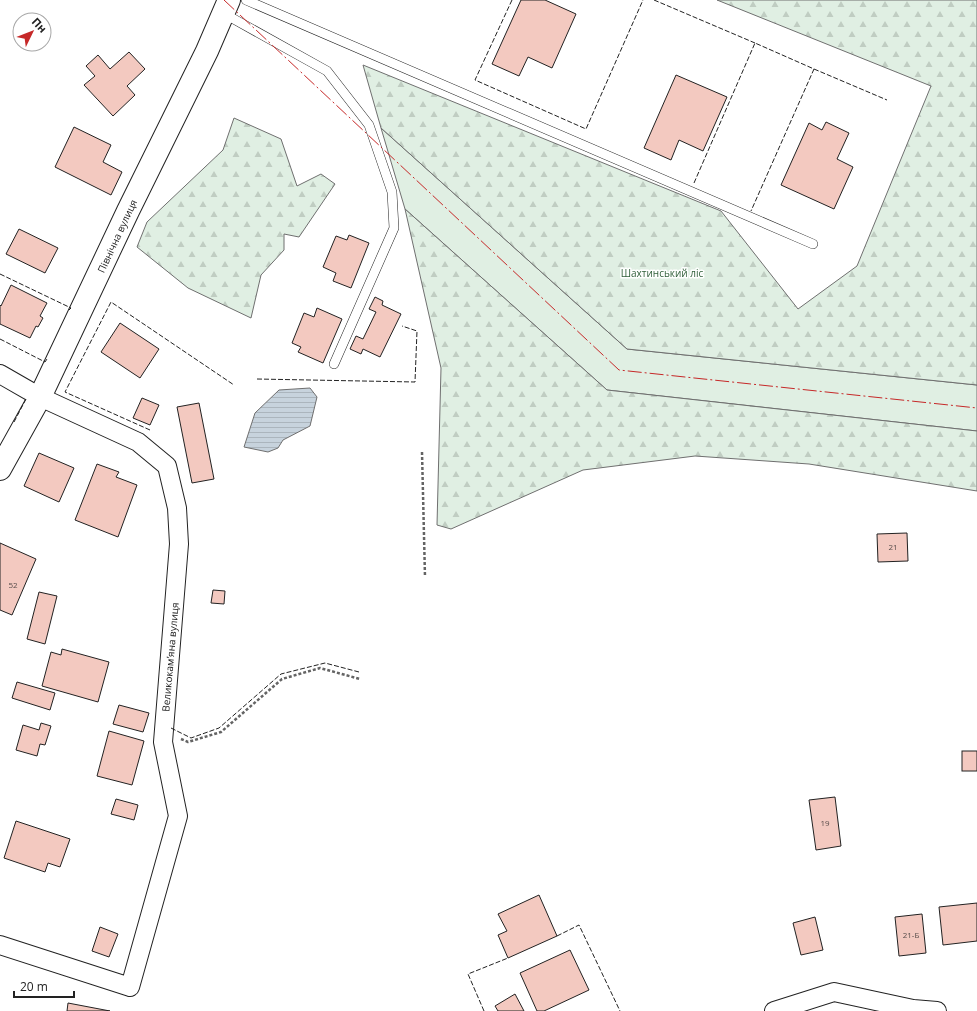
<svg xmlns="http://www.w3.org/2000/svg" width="977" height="1011" font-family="'Open Sans',sans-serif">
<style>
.grass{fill:#e0efe3;stroke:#6f6f6f}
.forest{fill:url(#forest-firs);stroke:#6f6f6f}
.water{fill:url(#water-rules);stroke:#6f6f6f}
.building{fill:#f3c9c0;stroke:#222}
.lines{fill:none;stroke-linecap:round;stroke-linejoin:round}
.lane-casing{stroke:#222;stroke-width:10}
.street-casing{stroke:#222;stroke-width:20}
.secondary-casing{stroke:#222;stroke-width:24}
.path{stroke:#646464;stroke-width:2.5;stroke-dasharray:3 2;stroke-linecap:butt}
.lane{stroke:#fff;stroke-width:9}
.street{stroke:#fff;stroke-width:18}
.secondary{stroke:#fff;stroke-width:22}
.fence{stroke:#222;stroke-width:1;stroke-dasharray:5 2;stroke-linecap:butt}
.power{stroke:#c62828;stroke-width:1;stroke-dasharray:14 3 2 3;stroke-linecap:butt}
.labels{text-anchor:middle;stroke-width:3;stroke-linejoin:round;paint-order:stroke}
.number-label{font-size:8px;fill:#564c4a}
.street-label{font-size:10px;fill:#222;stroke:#fff}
.park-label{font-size:10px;fill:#2f5e38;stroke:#fff}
</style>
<defs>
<pattern id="forest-firs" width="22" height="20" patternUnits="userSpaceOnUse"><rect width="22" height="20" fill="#e0efe3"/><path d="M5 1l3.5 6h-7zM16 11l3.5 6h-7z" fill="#c0cdc2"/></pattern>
<pattern id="water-rules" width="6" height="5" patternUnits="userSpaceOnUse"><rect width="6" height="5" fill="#c7d3dd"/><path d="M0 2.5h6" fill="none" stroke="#abb5bd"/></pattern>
</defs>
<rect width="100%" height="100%" fill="#fff"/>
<path class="grass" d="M381,128L627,349L977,385V431L607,390L405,209Z"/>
<g class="forest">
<path d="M717,0H977V385L627,349L381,128L363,65L721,211L798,309L857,266L931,86Z"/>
<path d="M234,118L281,139L297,186L321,174L335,184L299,237L284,234V250L261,275L251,318L188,288L137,247L147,222L223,150Z"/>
<path d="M405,209L607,390L977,431V491L809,464L695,456L583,470L451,529L437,525L441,368Z"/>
</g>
<path class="water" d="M310,388L317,397L310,426L283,440L278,448L268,452L244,447L255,413L279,390Z"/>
<g class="building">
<path d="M521,0H545L576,14L552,68L528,57L519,76L492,64Z"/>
<path d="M129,52L145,69L127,86L135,95L113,116L84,85L95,76L86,66L98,55L110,69Z"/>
<path d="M676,75L727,97L703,151L679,140L671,160L644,148Z"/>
<path d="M826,122L849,133L837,159L853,167L834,209L781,185L809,123L822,130Z"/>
<path d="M74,127L111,145L103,162L122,172L111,195L55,167Z"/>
<path d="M19,229L58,248L45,273L6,254Z"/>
<path d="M349,235L369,243L351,288L333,281L336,273L323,267L336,236L347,240Z"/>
<path d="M11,285L47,303L40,316L43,318L38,327L36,326L30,338L0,324V305L1,306Z"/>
<path d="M375,297L383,301L382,305L401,314L380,357L363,349L361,354L350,349L356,336L363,339L376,312L369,309Z"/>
<path d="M317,308L342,319L323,363L298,352L301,347L292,343L304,313L314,317Z"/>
<path d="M120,323L159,349L140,378L101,352Z"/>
<path d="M142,398L159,405L150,425L133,418Z"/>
<path d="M199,403L214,479L192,483L177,407Z"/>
<path d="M39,453L74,468L59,502L24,486Z"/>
<path d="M97,464L119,472L116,477L137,485L118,537L75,520Z"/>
<path d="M907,533L908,561L878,562L877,534Z"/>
<path d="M0,543L36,559L12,615L0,610Z"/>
<path d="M213,590L225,591L224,604L211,603Z"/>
<path d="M39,592L57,596L45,644L27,639Z"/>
<path d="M62,649L109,662L98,702L42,686L51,652L61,655Z"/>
<path d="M17,682L55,693L50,710L12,698Z"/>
<path d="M119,705L149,713L143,732L113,724Z"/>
<path d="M41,723L51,726L45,745L40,744L37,756L16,750L23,725L39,730Z"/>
<path d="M109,731L144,741L132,785L97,776Z"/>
<rect x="962" y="751" width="15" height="20"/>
<path d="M835,797L841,846L816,850L809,800Z"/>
<path d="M116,799L138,805L134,820L111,814Z"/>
<path d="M16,821L70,839L60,867L48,863L45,872L4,858Z"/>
<path d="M539,895L557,936L508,958L498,935L507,931L498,914Z"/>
<path d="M977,903V941L943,945L939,907Z"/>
<path d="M922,914L926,953L899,956L895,917Z"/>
<path d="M815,917L823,950L801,955L793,923Z"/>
<path d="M100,927L118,934L109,957L92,951Z"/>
<path d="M570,950L589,990L544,1011H537L520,973Z"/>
<path d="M515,994L524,1011H498L495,1006Z"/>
<path d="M68,1003L110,1011H67Z"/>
</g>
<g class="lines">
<g class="lane-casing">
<g id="lane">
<path d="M246,0L813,244"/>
<path d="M223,13L327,71L369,125L392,192L394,228L334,364"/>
</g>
</g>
<g class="street-casing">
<g id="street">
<path d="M0,374L40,397L138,442L167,466L177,508L179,544L163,742L178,816L130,987L0,945"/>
<path d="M774,1011L834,992L913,1009L937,1011"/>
</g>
</g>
<g class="secondary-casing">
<path id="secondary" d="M0,469L40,397L128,211L207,51L229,0"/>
</g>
<g class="path">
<path d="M422,452L425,577"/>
<path d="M181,739L188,742L221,732L282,679L320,668L360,679"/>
</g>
<use href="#lane" class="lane"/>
<use href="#street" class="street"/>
<use href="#secondary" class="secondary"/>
<g class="fence">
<path d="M512,0L475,80L586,129L643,0"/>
<path d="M654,0L755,43"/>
<path d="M814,69L887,100"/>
<path d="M694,183L755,43L814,69L751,211"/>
<path d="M0,274L71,308L69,310"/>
<path d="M0,339L45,362L47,359"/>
<path d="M257,379L415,382L417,331L402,326"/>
<path d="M14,422L26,399L24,398"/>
<path d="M150,430L65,392L111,302L234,385"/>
<path d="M171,728L191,738L219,728L281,674L325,663L359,672"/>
<path d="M557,936L579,925L620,1011"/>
<path d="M484,1011L468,974L508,958"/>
</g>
<path class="power" d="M224,0L619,370L977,408"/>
</g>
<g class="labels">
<g class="number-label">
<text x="893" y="550">21</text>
<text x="13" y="588">52</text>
<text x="825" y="826">19</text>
<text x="911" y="938">21-Б</text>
</g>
<g class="street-label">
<text transform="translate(117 236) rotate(-65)" y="4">Північна вулиця</text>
<text transform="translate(170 657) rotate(-85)" y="4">Великокамʼяна вулиця</text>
</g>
<g class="park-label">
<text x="662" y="277">Шахтинський ліс</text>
</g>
</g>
<g transform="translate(32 32) rotate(47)"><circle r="19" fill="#ffffff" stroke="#a7a7a7"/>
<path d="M0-3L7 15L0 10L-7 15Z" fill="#c62828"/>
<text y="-6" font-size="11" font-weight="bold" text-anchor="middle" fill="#222222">Пн</text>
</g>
<path d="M14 991v6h60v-6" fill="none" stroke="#222222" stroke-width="2"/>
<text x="20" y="991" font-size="12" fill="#222222" stroke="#ffffff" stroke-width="3" paint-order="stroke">20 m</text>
</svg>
